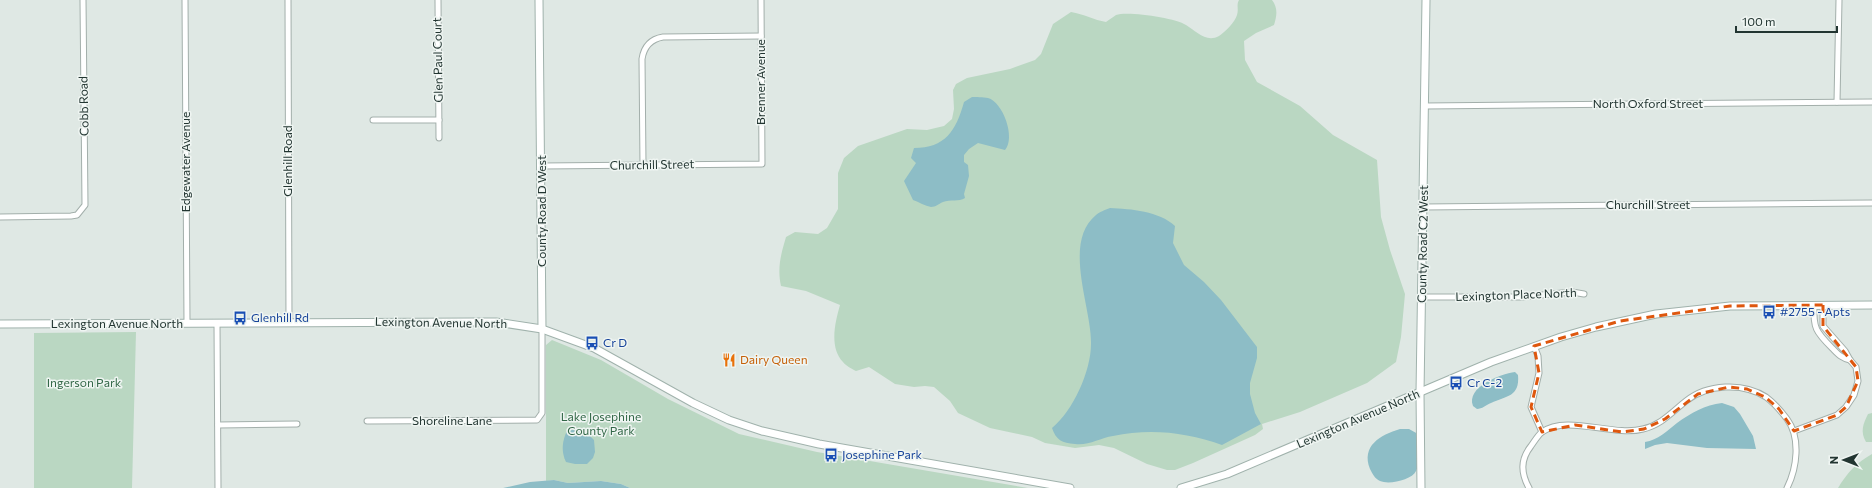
<svg xmlns="http://www.w3.org/2000/svg" width="1872" height="488" font-family="Commissioner,sans-serif">
<style>
.green{fill:#bad7c2}
.water{fill:#8dbdc6}
.lines{fill:none;stroke-linecap:round;stroke-linejoin:round}
.street-casing{stroke:#a3afab;stroke-width:7}
.secondary-casing{stroke:#a0b2ac;stroke-width:9}
.street{stroke:#fff;stroke-width:5}
.secondary{stroke:#fff;stroke-width:7}
.marked{fill:none;stroke:#de570e;stroke-width:3;stroke-dasharray:8 5;stroke-linejoin:round}
.labels{text-anchor:middle;stroke-width:3;stroke-linejoin:round;paint-order:stroke}
.street-label{font-size:12px;fill:#223531;stroke:#eff5f2}
.transit-label{font-size:12px;fill:#164399;stroke:#eff5f2;text-anchor:start}
.food-label{font-size:12px;fill:#c56008;stroke:#eff5f2;text-anchor:start}
.park-label{font-size:12px;fill:#326747;stroke:#eff5f2}
</style>
<rect width="100%" height="100%" fill="#dfe8e4"/>
<g class="green">
<path d="M1239,0H1272C1278,8 1277,15 1274,25L1256,33L1244,41L1245,60L1257,82L1300,106L1333,135L1377,160L1381,217L1390,250L1405,294L1401,337L1396,362L1367,383L1300,412L1262,424L1263,429L1255,435L1193,463L1175,470H1167L1147,464L1114,448L1099,445L1075,448L1045,443L1032,437L990,428L958,413L950,401L934,387L925,386L914,387L895,384L869,367L856,371C852,369 846,366 843,362C829,347 835,323 840,305L806,291L781,286C777,268 781,254 786,237L795,232L818,234L827,228L838,209V173L844,158L858,146L907,129L927,130L944,126L952,119L954,109L953,90L956,84L967,78L1010,69L1035,60L1041,54L1053,24L1071,12C1084,14 1094,20 1106,22C1109,20 1113,17 1116,15C1128,11 1175,18 1186,25C1196,31 1206,43 1219,36C1225,32 1235,22 1237,15C1239,9 1236,5 1239,0Z"/>
<path d="M136,332L132,488H34V333Z"/>
<path d="M552,340L601,360L668,399L739,434L817,452L1028,488H630L621,484L601,481L568,483L554,480L546,481V345Z"/>
<path d="M1872,413V442H1866C1860,432 1863,424 1868,414Z"/>
<path d="M1872,454V488H1838C1847,473 1856,463 1872,454Z"/>
</g>
<g class="water">
<path d="M972,97C976,97 983,97 988,98C1003,102 1016,138 1005,150L978,143L969,149L964,155V162L968,165L969,176L964,194L965,198C959,202 950,199 943,202C938,204 936,207 931,207C925,206 919,202 913,200L904,181L916,163L911,158L914,148C945,148 956,131 964,102Z"/>
<path d="M1110,208C1131,209 1159,211 1175,226L1173,243L1184,265L1204,282L1221,300L1257,347V358L1250,383V394L1255,413L1261,424L1222,445C1187,432 1149,428 1113,436C1100,438 1088,446 1075,444C1062,443 1056,440 1052,428C1073,411 1091,371 1091,344C1092,308 1062,243 1096,215C1099,212 1105,210 1110,208Z"/>
<path d="M1515,372L1518,375C1520,397 1506,396 1491,403C1486,405 1482,409 1477,409L1473,406C1466,387 1500,374 1515,372Z"/>
<path d="M1722,403L1734,407L1740,414L1753,436L1756,449L1707,448L1667,443L1655,445L1645,449V442C1658,440 1667,431 1677,423C1691,413 1705,405 1722,403Z"/>
<path d="M1400,429H1409L1418,434C1419,446 1422,460 1416,471C1412,480 1389,485 1380,481C1375,479 1372,473 1370,469C1361,446 1380,435 1400,429Z"/>
<path d="M573,430L586,432L594,440L595,452L593,458L587,464H575L566,462C561,452 562,441 567,431Z"/>
<path d="M554,480L568,483L601,481L621,484L630,488H503L530,482Z"/>
</g>
<g class="lines">
<g class="street-casing">
<g id="street">
<path d="M185,0L187,323"/>
<path d="M288,0L289,323"/>
<path d="M438,0L439,138"/>
<path d="M1837,102L1839,0"/>
<path d="M1425,106L1872,102"/>
<path d="M373,120H439"/>
<path d="M643,165L642,59C644,46 651,39 663,37L761,36"/>
<path d="M542,166L762,164L761,0"/>
<path d="M1424,207L1872,203"/>
<path d="M0,217L71,216L77,215L85,205L83,0"/>
<path d="M1423,297H1522L1572,292L1584,294"/>
<path d="M1814,305C1813,328 1816,332 1832,348C1838,354 1841,358 1850,360"/>
<path d="M217,323L218,488"/>
<path d="M1534,346L1538,356L1539,373L1531,407L1542,432"/>
<path d="M367,421L537,420L542,413V329"/>
<path d="M218,425L297,424"/>
<path d="M1794,431L1837,415L1846,407L1854,395L1858,381L1856,367L1850,360L1845,351L1823,326V305"/>
<path d="M1529,488C1521,473 1520,460 1531,446C1534,442 1538,435 1542,432C1567,414 1613,437 1643,429C1661,425 1672,412 1686,401C1707,384 1743,382 1766,397C1774,403 1781,411 1787,419C1801,438 1797,468 1787,488"/>
</g>
</g>
<g class="secondary-casing">
<g id="secondary">
<path d="M539,0L542,329"/>
<path d="M0,324L472,322H496L542,329L594,348L693,403L729,420L762,431L819,444L1070,488"/>
<path d="M1181,488L1227,474L1491,362L1561,337L1596,327L1656,314L1730,306L1872,305"/>
<path d="M1421,488L1420,393L1426,0"/>
</g>
</g>
<use href="#street" class="street"/>
<use href="#secondary" class="secondary"/>
</g>
<path class="marked" d="M1823,305V326L1856,367L1858,381L1846,407L1837,415L1794,431L1779,409L1765,397L1747,389L1729,387L1698,394L1665,419L1644,429L1622,432L1575,425L1542,432L1531,407L1539,373L1534,346L1620,321L1730,306Z"/>
<defs>
<g id="bus-bare" transform="scale(1.08)"><path d="M-5-6H5V4H4V6H2V4H-2V6H-4V4H-5ZM-3.5-4V0h7V-4ZM-3.5 1.2v1.5H-2V1.2ZM2 1.2v1.5H3.5V1.2Z" fill="#1a4fb4" stroke="#eff5f2" stroke-width="2.5" paint-order="stroke"/></g>
<g id="restaurant-bare" transform="scale(1.08)"><path d="M-5-6h1v4h1v-4h1v4h1v-4h1v5L-1.5 .5V6h-2V.5L-5-1ZM5-6V6H3V1.5H1.5Q1.5-4 5-6Z" fill="#e8710a" stroke="#eff5f2" stroke-width="2.5" paint-order="stroke"/></g>
</defs>
<g fill-rule="evenodd">
<use href="#bus-bare" x="1769" y="312"/>
<use href="#bus-bare" x="240" y="318"/>
<use href="#bus-bare" x="592" y="343"/>
<use href="#restaurant-bare" x="729" y="360"/>
<use href="#bus-bare" x="1456" y="383"/>
<use href="#bus-bare" x="831" y="455"/>
</g>
<g class="labels">
<g class="street-label">
<text transform="translate(438 60) rotate(-91)" y="4">Glen Paul Court</text>
<text transform="translate(761 82) rotate(-90)" y="4">Brenner Avenue</text>
<text x="1648" y="108">North Oxford Street</text>
<text transform="translate(84 106) rotate(-91)" y="4">Cobb Road</text>
<text transform="translate(288 161) rotate(-90)" y="4">Glenhill Road</text>
<text transform="translate(186 162) rotate(-90)" y="4">Edgewater Avenue</text>
<text transform="translate(652 165) rotate(-1)" y="4">Churchill Street</text>
<text x="1648" y="209">Churchill Street</text>
<text transform="translate(542 211) rotate(-90)" y="4">County Road D West</text>
<text transform="translate(1423 244) rotate(-89)" y="4">County Road C2 West</text>
<text transform="translate(1516 295) rotate(-2)" y="4">Lexington Place North</text>
<text transform="translate(441 323) rotate(1)" y="4">Lexington Avenue North</text>
<text x="117" y="328">Lexington Avenue North</text>
<text transform="translate(1358 419) rotate(-23)" y="4">Lexington Avenue North</text>
<text x="452" y="425">Shoreline Lane</text>
</g>
<g class="transit-label">
<text x="1780" y="316">#2755 - Apts</text>
<text x="251" y="322">Glenhill Rd</text>
<text x="603" y="347">Cr D</text>
<text x="1467" y="387">Cr C-2</text>
<text x="842" y="459">Josephine Park</text>
</g>
<g class="food-label">
<text x="740" y="364">Dairy Queen</text>
</g>
<g class="park-label">
<text x="84" y="387">Ingerson Park</text>
<text x="601" y="421">Lake Josephine<tspan x="601" dy="14">County Park</tspan></text>
</g>
</g>
<g transform="translate(1844 460) rotate(270)" stroke="#eff5f2" stroke-width="3" paint-order="stroke">
<path d="M0-3L7 15L0 10L-7 15Z" fill="#223531"/>
<text y="-6" font-size="11" font-weight="bold" text-anchor="middle" fill="#223531">N</text>
</g>
<path d="M1736 26v6h101v-6" fill="none" stroke="#223531" stroke-width="2"/>
<text x="1742" y="26" font-size="12" fill="#223531" stroke="#eff5f2" stroke-width="3" paint-order="stroke">100 m</text>
</svg>
